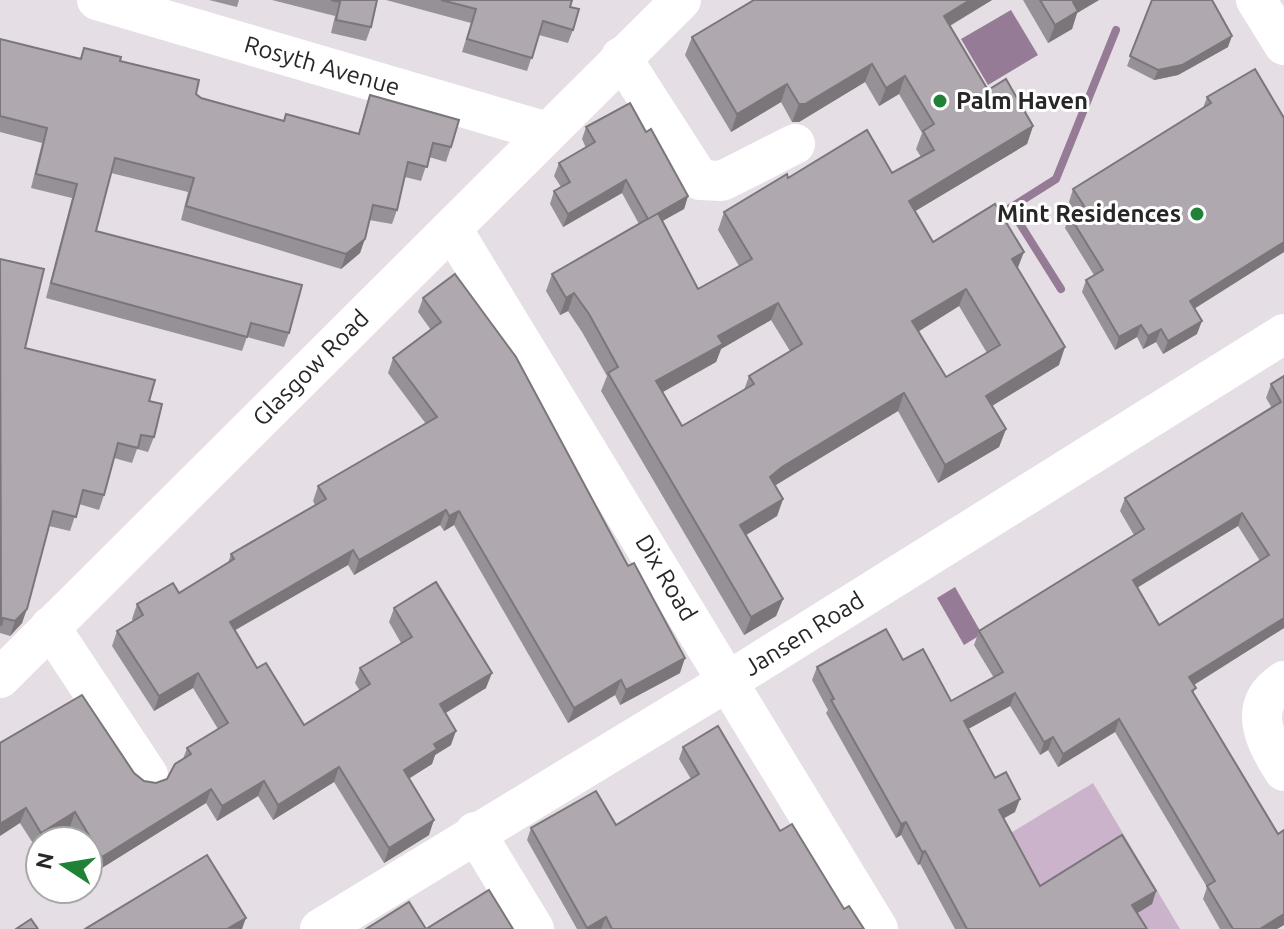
<svg xmlns="http://www.w3.org/2000/svg" width="1284" height="929" font-family="Ubuntu,sans-serif">
<style>
.green{fill:#cbb3cb}
.water{fill:#967b96}
.lines{fill:none;stroke-linecap:round;stroke-linejoin:round}
.stream{stroke:#967b96;stroke-width:8}
.minor{stroke:#fff;stroke-width:40}
.wall{fill:#969196;fill-rule:evenodd}
.shaded-wall{fill:#7a767a}
.building{fill:#afa9af;stroke:#7a767a;stroke-width:2;fill-rule:evenodd}
.poi-dot{fill:#208236;stroke:#fff;stroke-width:3}
.labels{text-anchor:middle;stroke-width:6;stroke-linejoin:round;paint-order:stroke}
.street-label{font-size:24px;fill:#292628;stroke:#fff}
.poi-label{font-size:24px;font-weight:bold;fill:#292628;stroke:#fff;text-anchor:start}
</style>
<rect width="100%" height="100%" fill="#e5dfe5"/>
<path class="green" d="M1093,783L1180,929H1052L999,840Z"/>
<g class="water">
<path d="M1011,10L1038,55L988,85L961,39Z"/>
<path d="M955,587L982,634L964,645L937,598Z"/>
</g>
<g class="lines">
<path class="stream" d="M1061,289L1010,208L1056,179L1116,30"/>
<g class="minor">
<path d="M97,0L547,132"/>
<path d="M1256,0L1284,45"/>
<path d="M621,57L700,180L722,181L795,144"/>
<path d="M452,229L878,929"/>
<path d="M50,627L148,775"/>
<path d="M0,678L681,0"/>
<path d="M1284,681C1246,706 1265,741 1284,771"/>
<path d="M475,832L534,929"/>
<path d="M320,929L743,672L1284,334"/>
</g>
</g>
<g class="wall">
<path d="M209,0H239L237,7Z"/>
<path d="M272,0H377L371,27L366,41L331,33L335,16Z"/>
<path d="M386,0H572L570,7L573,30L568,43L539,35L527,71L462,52L471,23Z"/>
<path d="M992,0L950,26L988,90L1033,126L1027,144L915,211L933,242L1018,269L1059,365L992,406L1006,429L999,447L938,483L898,411L775,485L783,499L777,516L746,535L783,599L776,616L744,635L601,391L607,376L582,332L568,311L560,315L546,291L552,274L639,224L622,193L563,227L550,204L554,191L561,187L554,176L559,163L586,148L582,139L586,127L646,132L688,196L684,209L662,221L698,289L739,266L718,230L724,212L788,178L892,173L921,157L916,149L922,133L899,94L879,106L865,82L799,122H792L781,102L731,132L685,55L692,37ZM959,306L987,353L946,377L918,332ZM771,320L790,351L749,376L744,390L682,426L663,392L716,362L721,349Z"/>
<path d="M1023,0H1099L1077,13L1072,29L1048,43Z"/>
<path d="M1152,0L1228,47L1178,75L1154,80L1127,66Z"/>
<path d="M0,39L80,59L84,48L120,61L201,98L284,121L358,134L370,95L451,147L446,162L429,157L421,181L405,177L397,210L392,224L369,220L360,253L341,269L181,220L188,192L111,173L96,231L289,333L284,347L247,337L242,351L46,298L72,198L31,188L42,143L0,132Z"/>
<path d="M1207,97L1284,118V252L1195,308L1197,334L1163,354L1156,342L1143,349L1137,337L1115,350L1082,292L1086,280L1094,275L1065,228L1069,215L1075,212L1069,202L1073,189L1203,108Z"/>
<path d="M0,259L25,348L149,401L154,437L148,452L137,449L132,463L114,458L104,495L99,510L79,504L70,531L49,526L22,623L10,636L0,633Z"/>
<path d="M455,274L680,673L620,705L615,695L568,723L454,525L444,531L440,525L354,575L348,565L235,630L257,668L304,725L360,691L355,683L360,668L401,643L389,622L394,608L486,688L446,713L451,745L435,755L432,764L409,778L429,835L384,863L334,782L273,820L258,796L217,821L206,803L97,871L88,857V841H78L70,827L47,841H40L36,848L20,823L0,743L134,773L144,781L156,783L167,779L183,759L187,748L218,729L193,688L154,711L112,646L117,631L133,621L132,619L137,604L179,593L228,563L231,554L315,505L313,501L318,486L426,424L388,373L393,358L431,330L418,312L423,298Z"/>
<path d="M1284,376V628L1194,685V694L1284,925L1277,929H1220L1203,899L1207,887L1115,732L1058,767L1048,750L1040,755L1010,706L968,729L1015,812L1003,818L1040,886L1156,891L1152,904L1137,913L1147,929H955L920,864L918,865L901,835L896,838L826,713L828,710L812,680L817,667L903,660L951,701L994,678L974,645L979,631L1134,535L1120,511L1125,498L1272,408L1266,398L1271,384ZM1238,526L1260,561L1159,625L1137,588Z"/>
<path d="M683,747L780,831L844,909L864,929H577L527,840L531,828L616,825L691,779L679,759Z"/>
</g>
<g class="shaded-wall">
<path d="M970,0H992L937,33L944,16Z"/>
<path d="M1076,0H1099L1077,13L1072,29L1048,43L1055,25L1073,2Z"/>
<path d="M1232,36L1228,47L1178,75L1154,80L1158,70Z"/>
<path d="M872,64L865,82L799,122H792L799,104Z"/>
<path d="M905,76L899,94L879,106L886,88Z"/>
<path d="M787,84L781,102L731,132L737,114Z"/>
<path d="M1033,126L1027,144L902,219L909,201Z"/>
<path d="M626,180L622,193L563,227L568,214Z"/>
<path d="M688,196L684,209L643,232L648,219Z"/>
<path d="M365,239L360,253L341,269L346,254Z"/>
<path d="M1284,242V252L1186,314L1190,301Z"/>
<path d="M1024,252L1017,270L1012,259Z"/>
<path d="M966,289L959,306L906,339L912,321Z"/>
<path d="M574,293L568,311L560,315L566,298Z"/>
<path d="M778,303L771,320L721,349L716,362L650,399L656,381L718,336Z"/>
<path d="M1202,321L1197,334L1163,354L1168,341Z"/>
<path d="M1141,325L1137,337L1115,350L1119,337Z"/>
<path d="M1161,329L1156,342L1143,349L1148,336Z"/>
<path d="M1065,347L1059,365L980,413L986,396Z"/>
<path d="M904,393L898,411L776,485L770,477L782,467Z"/>
<path d="M1006,429L999,447L938,483L945,465Z"/>
<path d="M783,499L777,516L733,543L740,525Z"/>
<path d="M446,510L440,525L354,575L359,560Z"/>
<path d="M459,511L454,525L444,531L449,516Z"/>
<path d="M1242,513L1238,526L1128,593L1133,580Z"/>
<path d="M353,550L348,565L225,636L230,622Z"/>
<path d="M783,599L776,616L744,635L751,617Z"/>
<path d="M27,609L22,623L10,636L15,621Z"/>
<path d="M1284,618V628L1184,691L1189,677Z"/>
<path d="M685,658L680,673L620,705L626,690Z"/>
<path d="M198,673L193,688L154,711L159,696Z"/>
<path d="M492,673L486,688L435,719L440,704Z"/>
<path d="M621,680L615,695L568,723L574,708Z"/>
<path d="M1015,693L1010,706L959,734L964,721Z"/>
<path d="M1119,719L1115,732L1058,767L1063,754Z"/>
<path d="M456,731L451,745L435,755L432,764L399,785L404,770L434,744Z"/>
<path d="M1053,737L1048,750L1040,755L1044,742Z"/>
<path d="M339,767L334,782L273,820L278,805Z"/>
<path d="M264,781L258,796L217,821L222,806Z"/>
<path d="M211,789L206,803L97,871L102,857Z"/>
<path d="M1020,799L1015,812L994,824L999,810Z"/>
<path d="M26,808L20,823L0,836V824Z"/>
<path d="M75,812L70,827L47,841H40V846L36,848L41,833Z"/>
<path d="M434,820L429,835L384,863L389,848Z"/>
<path d="M906,822L901,835L896,838L901,824Z"/>
<path d="M925,851L920,864L918,865L922,852Z"/>
<path d="M1156,891L1152,904L1128,919L1132,905Z"/>
<path d="M1284,914V925L1277,929H1260Z"/>
<path d="M606,917L601,929H587V928Z"/>
<path d="M246,918L242,929H227Z"/>
</g>
<g class="building">
<path d="M331,0H377L371,27L336,20L340,2Z"/>
<path d="M441,0H572L570,7L579,9L573,30L543,21L532,58L467,39L476,9Z"/>
<path d="M754,0H970L944,16L988,90L1006,79L1033,126L909,201L933,242L995,204L1024,252L1012,259L1065,347L986,396L1006,429L945,465L904,393L782,467L770,477L783,499L740,525L783,599L751,617L608,373L618,367L589,314L574,293L566,298L552,274L658,213L698,289L752,259L724,212L787,174L788,178L867,130L892,173L934,150L923,131L934,124L905,76L886,88L872,64L805,104H799L787,84L737,114L692,37ZM966,289L1000,345L946,377L912,321ZM778,303L802,344L749,376L754,384L682,426L656,381L723,344L718,336Z"/>
<path d="M1040,0H1076L1073,2L1078,11L1055,25Z"/>
<path d="M1152,0H1212L1232,36L1182,65L1158,70L1130,56Z"/>
<path d="M0,39L81,59L84,48L121,57L120,61L199,80L196,94L201,98L284,121L286,114L359,134L370,95L459,120L451,147L433,143L427,167L408,162L397,210L373,205L365,239L346,254L186,206L194,178L115,158L96,231L302,285L289,333L251,323L247,337L51,283L77,184L36,174L47,128L0,116Z"/>
<path d="M1255,69L1284,118V242L1190,301L1202,321L1168,341L1161,329L1148,336L1141,325L1119,337L1086,280L1103,270L1069,215L1084,206L1073,189L1211,103L1207,97Z"/>
<path d="M630,103L646,132L651,129L688,196L648,219L626,180L568,214L554,191L570,182L559,163L595,142L586,127Z"/>
<path d="M0,259L44,269L25,348L155,380L149,401L162,404L154,437L141,435L138,448L118,443L104,495L83,490L76,517L53,511L27,609L15,621L3,618L1,626Z"/>
<path d="M455,274L516,357L628,566L634,563L685,658L626,690L621,680L574,708L459,511L449,516L446,510L359,560L353,550L230,622L257,668L266,663L304,725L370,684L360,668L412,637L394,608L436,582L492,673L440,704L456,731L434,744L437,749L404,770L434,820L389,848L339,767L278,805L264,781L222,806L211,789L102,857L75,812L41,833L26,808L0,824V743L82,695L134,773L144,781L156,783L167,779L175,764L191,754L187,748L228,723L198,673L159,696L117,631L143,615L137,604L173,583L179,593L234,559L231,554L326,499L318,486L437,417L393,358L441,322L423,298Z"/>
<path d="M1284,376V618L1189,677L1196,688L1192,691L1278,834L1284,830V914L1260,929H1233L1207,886L1215,881L1119,719L1063,754L1053,737L1044,742L1015,693L964,721L995,778L1006,772L1020,799L999,810L1040,886L1122,835L1156,891L1132,905L1147,929H967L925,851L922,852L906,822L901,824L831,700L834,699L817,667L886,629L903,660L923,649L951,701L1003,672L979,631L1144,529L1125,498L1281,402L1271,384ZM1242,513L1269,555L1159,625L1133,580Z"/>
<path d="M718,726L780,831L792,824L844,909L849,906L864,929H612L606,917L587,928L531,828L596,791L616,825L699,774L683,747Z"/>
<path d="M207,855L246,918L227,929H85Z"/>
<path d="M489,890L513,929H366L409,902L426,929Z"/>
<path d="M31,919L38,929H16Z"/>
</g>
<g class="poi-dot">
<circle cx="940" cy="101" r="8"/>
<circle cx="1197" cy="214" r="8"/>
</g>
<g class="labels">
<g class="street-label">
<text transform="translate(322 66) rotate(16)" y="8">Rosyth Avenue</text>
<text transform="translate(311 368) rotate(-45)" y="8">Glasgow Road</text>
<text transform="translate(666 578) rotate(59)" y="8">Dix Road</text>
<text transform="translate(804 634) rotate(-32)" y="8">Jansen Road</text>
</g>
<g class="poi-label">
<text x="956" y="109">Palm Haven</text>
<text x="1181" y="222" text-anchor="end">Mint Residences</text>
</g>
</g>
<g transform="translate(64 865) rotate(282)"><circle r="38" fill="#ffffff" stroke="#a9a8a9" stroke-width="2"/>
<path d="M0-6L14 30L0 20L-14 30Z" fill="#208236"/>
<text y="-12" font-size="22" font-weight="bold" text-anchor="middle" fill="#292628">N</text>
</g>
</svg>
